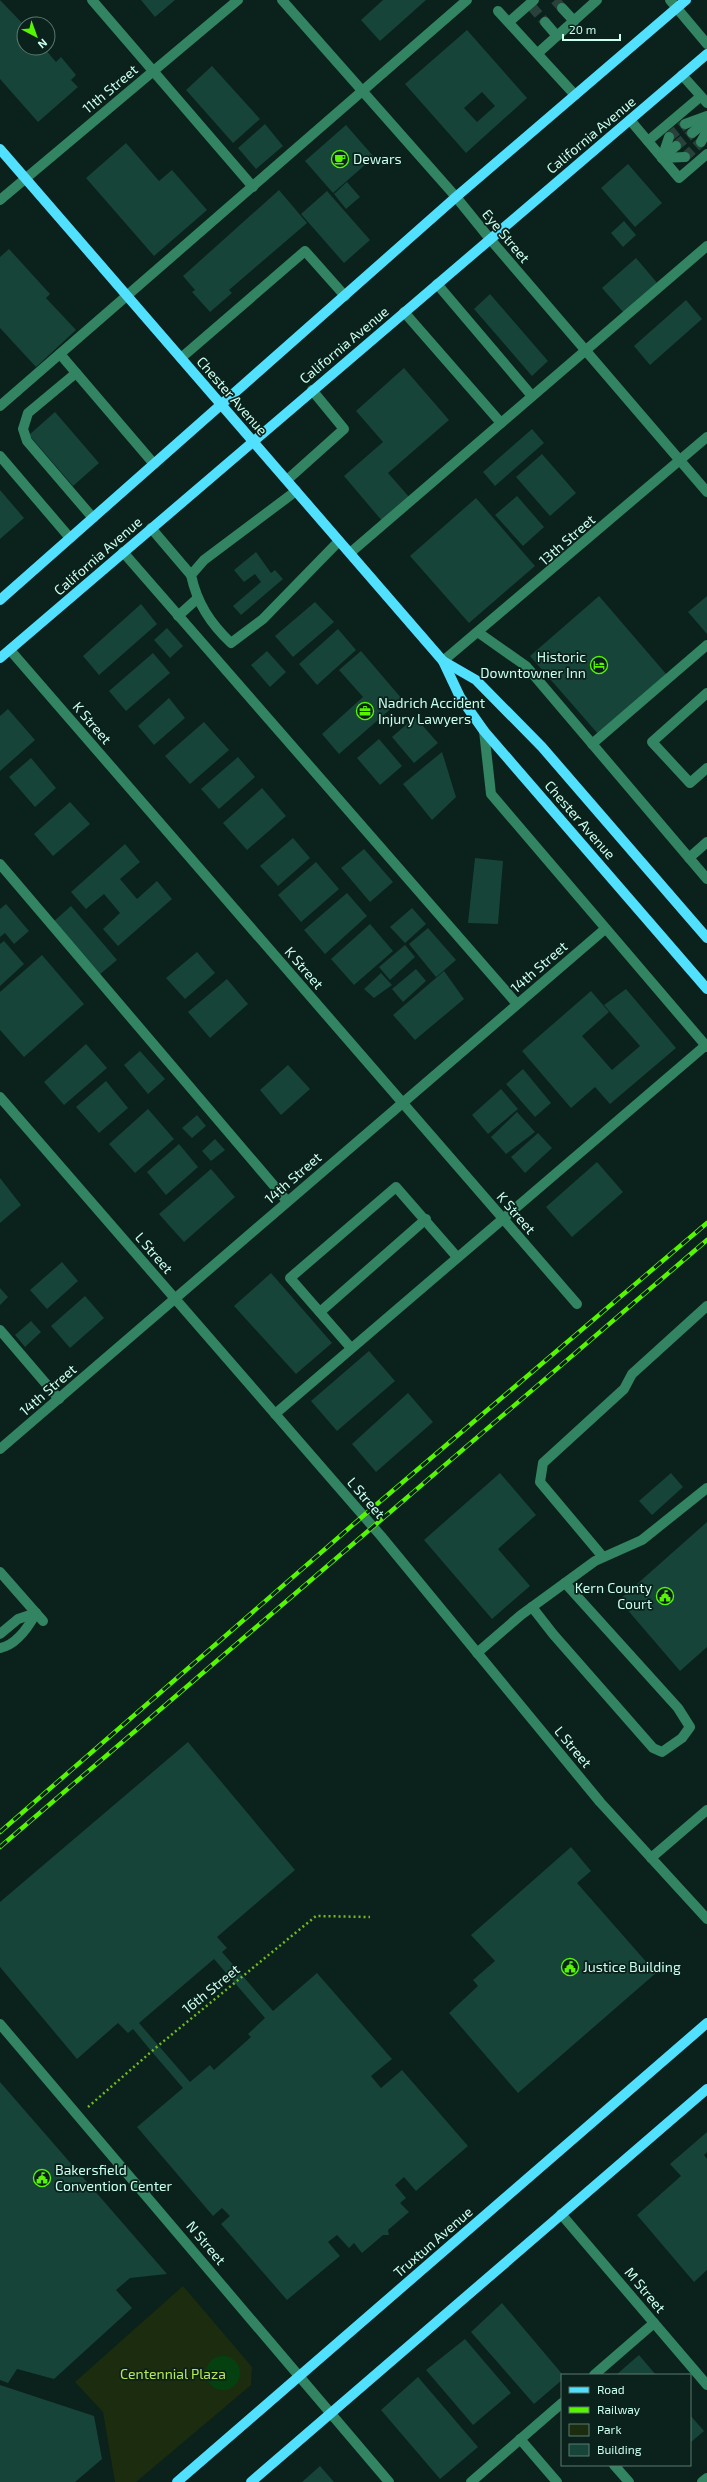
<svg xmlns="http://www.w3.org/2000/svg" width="707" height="2482" font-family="'Exo 2',sans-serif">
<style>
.green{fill:#1c2c0e}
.water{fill:#054010}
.building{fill:#164438;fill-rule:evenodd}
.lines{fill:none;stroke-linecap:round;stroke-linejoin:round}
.minor-tunnel{stroke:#28423b;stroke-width:10;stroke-dasharray:10 5;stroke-linecap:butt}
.path{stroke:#70bb23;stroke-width:2.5;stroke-dasharray:2 3;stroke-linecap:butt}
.minor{stroke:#328462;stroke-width:10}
.major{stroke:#52e0ff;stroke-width:10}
.rail-casing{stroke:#56f600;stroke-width:4.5}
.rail{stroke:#0b211b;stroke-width:3;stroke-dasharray:9;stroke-linecap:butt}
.labels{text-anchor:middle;stroke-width:3.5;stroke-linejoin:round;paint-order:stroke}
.street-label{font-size:14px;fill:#cbffee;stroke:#0b211b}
.poi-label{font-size:14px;fill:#cbffee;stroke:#0b211b;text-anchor:start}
.park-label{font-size:14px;fill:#bae94d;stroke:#0b211b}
</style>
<rect width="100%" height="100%" fill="#0b211b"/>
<path class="green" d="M183,2286L252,2367L251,2385L136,2482H115L103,2412L75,2382Z"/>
<circle class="water" cx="223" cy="2373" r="17"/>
<g class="building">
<path d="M0,0L24,25V48H44L56,62L61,57L76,75L71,80L78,87L38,122L0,79Z"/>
<path d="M141,0H175L155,17Z"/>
<path d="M383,0H426L380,41L361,20Z"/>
<path d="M467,30L527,98L466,153L405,84ZM482,92L495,106L477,122L464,108Z"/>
<path d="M212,66L260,119L233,143L186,90Z"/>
<path d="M265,124L283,146L256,169L238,148Z"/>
<path d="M346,125L374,157L333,193L305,161Z"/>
<path d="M126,143L159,181L172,170L207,210L154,256L86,178Z"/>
<path d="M628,164L662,203L635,227L601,188Z"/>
<path d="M347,182L360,197L346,209L334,194Z"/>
<path d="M279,190L307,223L229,290L232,293L210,312L192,292L195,290L183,276Z"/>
<path d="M327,191L370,240L344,263L301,214Z"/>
<path d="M624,221L636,235L623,247L611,233Z"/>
<path d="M9,249L50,294L46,298L76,330L36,367L0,328V257Z"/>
<path d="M636,258L658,284L624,313L602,288Z"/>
<path d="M490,294L548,361L532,376L474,309Z"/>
<path d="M686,300L702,319L650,365L634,346Z"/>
<path d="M404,368L449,420L388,473L410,498L383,522L344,476L383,442L356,411Z"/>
<path d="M55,412L99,463L73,486L29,435Z"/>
<path d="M532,429L544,443L495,486L483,472Z"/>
<path d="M542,454L576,493L550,516L516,477Z"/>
<path d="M0,490L24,518L0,539Z"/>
<path d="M517,496L544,527L523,546L495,515Z"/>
<path d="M476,498L535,566L469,623L410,556Z"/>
<path d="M256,552L271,573L275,570L283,579L241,615L233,606L261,582L255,574L244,582L234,570Z"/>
<path d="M599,596L667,675L599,735L530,656Z"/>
<path d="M707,596V634L688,612Z"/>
<path d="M315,602L334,622L293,657L275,636Z"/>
<path d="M141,604L157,624L99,675L83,656Z"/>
<path d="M167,628L183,646L170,658L154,640Z"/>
<path d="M338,629L356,650L317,685L299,664Z"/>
<path d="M267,651L286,672L270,687L251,665Z"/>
<path d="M361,651L402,699L339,754L322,734L363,697L339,670Z"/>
<path d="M153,653L170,673L126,711L109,691Z"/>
<path d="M169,698L185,718L154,745L138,726Z"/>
<path d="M8,709L35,740L0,771V716Z"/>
<path d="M415,717L438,743L414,763L392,737Z"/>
<path d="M204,722L229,750L190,784L165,756Z"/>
<path d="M379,739L402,766L380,785L357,758Z"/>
<path d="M442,752L456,797L432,820L403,784Z"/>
<path d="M238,757L255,777L219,809L201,789Z"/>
<path d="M31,758L56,788L35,807L9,777Z"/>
<path d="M262,788L286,816L247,850L223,823Z"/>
<path d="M70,802L90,824L53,856L34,834Z"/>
<path d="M293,838L310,858L278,886L260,866Z"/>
<path d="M125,844L140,862L120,879L137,899L157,881L172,899L118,946L103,929L120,913L104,894L86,909L71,892Z"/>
<path d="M364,849L393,882L370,902L341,868Z"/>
<path d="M475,858L503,861L498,924L468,923Z"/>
<path d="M316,862L339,889L301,922L278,895Z"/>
<path d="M347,893L367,916L325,954L304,930Z"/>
<path d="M6,904L29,931L14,944L5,933L0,937V909Z"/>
<path d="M71,906L117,960L99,975L53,922Z"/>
<path d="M412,908L426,924L405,943L390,927Z"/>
<path d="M370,924L393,951L354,985L331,959Z"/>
<path d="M428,928L456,960L436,977L409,944Z"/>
<path d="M4,941L24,964L0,986V944Z"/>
<path d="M405,945L415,957L390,980L379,967Z"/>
<path d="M197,952L215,973L185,999L166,978Z"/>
<path d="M42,955L84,1004L24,1057L0,1030V992Z"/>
<path d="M416,969L426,981L403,1002L392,989Z"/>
<path d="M444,971L464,999L415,1040L393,1015Z"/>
<path d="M381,973L392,985L374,998L364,989Z"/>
<path d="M227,979L248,1004L210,1038L188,1012Z"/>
<path d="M626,989L676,1048L610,1104L595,1087L571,1108L522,1051L591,991L609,1012L582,1036L612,1070L640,1046L604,1005Z"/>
<path d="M86,1044L107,1068L64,1105L44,1082Z"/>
<path d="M140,1051L165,1079L148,1094L124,1065Z"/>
<path d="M288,1065L310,1089L281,1115L260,1090Z"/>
<path d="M523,1069L551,1103L535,1117L506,1084Z"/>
<path d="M106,1081L128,1108L99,1133L76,1107Z"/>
<path d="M501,1089L518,1109L488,1134L472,1115Z"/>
<path d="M148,1109L174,1139L135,1173L109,1144Z"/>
<path d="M517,1112L535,1132L506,1154L491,1137Z"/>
<path d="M197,1115L206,1126L192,1138L182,1128Z"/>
<path d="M538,1133L552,1148L525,1173L511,1157Z"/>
<path d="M215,1139L225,1150L211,1161L202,1151Z"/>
<path d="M179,1144L198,1167L166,1195L147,1172Z"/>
<path d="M597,1162L623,1192L572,1237L546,1207Z"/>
<path d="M211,1169L235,1197L184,1242L159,1214Z"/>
<path d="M0,1178L21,1205L0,1223Z"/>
<path d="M62,1262L78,1281L47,1309L30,1290Z"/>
<path d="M271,1273L332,1343L296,1374L234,1306Z"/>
<path d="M0,1288L8,1297L0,1305Z"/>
<path d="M85,1296L104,1318L70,1348L51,1326Z"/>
<path d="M31,1321L41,1332L25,1347L15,1335Z"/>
<path d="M369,1351L395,1381L337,1431L311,1401Z"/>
<path d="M408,1393L433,1422L376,1472L352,1444Z"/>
<path d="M500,1473L536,1515L498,1549L530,1586L492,1619L424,1540Z"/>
<path d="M671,1473L683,1487L652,1515L639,1501Z"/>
<path d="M707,1522V1647L680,1671L619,1600Z"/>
<path d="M188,1742L295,1870L217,1937L227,1948L222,1952L273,2011L317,1973L392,2059L371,2076L381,2088L402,2070L468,2146L416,2191L404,2177L395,2185L406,2198L400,2203L409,2212L388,2230L389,2235H383L362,2253L354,2243L349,2248L337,2235L328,2242L340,2256L287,2300L221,2224L230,2216L222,2208L213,2216L137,2127L183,2088L152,2052L133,2029L128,2033L118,2023L77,2059L0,1967V1902ZM214,1959L265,2018L248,2034L251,2037L214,2070L210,2065L190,2082L139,2023Z"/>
<path d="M571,1847L591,1871L577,1883L656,1973L518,2093L449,2013L478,1986L473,1980L495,1961L471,1935Z"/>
<path d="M0,2082L167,2274L130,2278L116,2290L132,2308L54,2379L17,2369L8,2383L0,2380Z"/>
<path d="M707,2132V2152L704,2155L707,2159V2270L694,2282L637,2215L681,2176L670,2164Z"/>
<path d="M502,2303L563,2375L562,2380L534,2404L471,2332Z"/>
<path d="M465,2339L511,2393L473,2425L426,2370Z"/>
<path d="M639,2355L656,2375H616Z"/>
<path d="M418,2377L478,2447L440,2479L381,2410Z"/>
<path d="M0,2385L94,2416L102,2459L75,2482H0Z"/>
<path d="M690,2415L704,2431L690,2443Z"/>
<path d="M320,2466L334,2482H302Z"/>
</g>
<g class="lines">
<g class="minor-tunnel">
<path d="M555,0L562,8"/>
<path d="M532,7L545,22"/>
<path d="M669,137L685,124"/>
<path d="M676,146L692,133"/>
<path d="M685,157L701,142"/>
</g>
<path class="path" d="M88,2107L159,2045L316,1916L370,1917"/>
<g class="minor">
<path d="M92,0L253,187"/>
<path d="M282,0L456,197L490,239L707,492"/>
<path d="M670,0L707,44"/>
<path d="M562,8L574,21"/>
<path d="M498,11L575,95"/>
<path d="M509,22L534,0"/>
<path d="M545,22L557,36"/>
<path d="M538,53L597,0"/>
<path d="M682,75L707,103"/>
<path d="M630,120L679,178L707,154"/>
<path d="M685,124L707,116"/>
<path d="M692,133L707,121"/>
<path d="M648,141L700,97"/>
<path d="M701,142L707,131"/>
<path d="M662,158L685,157"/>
<path d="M662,158L669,137"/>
<path d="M662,158L676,146"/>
<path d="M0,200L238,0"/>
<path d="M437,284L532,396"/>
<path d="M404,312L501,423"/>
<path d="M60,354L154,464"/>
<path d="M181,358L305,251L345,296"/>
<path d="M76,373L28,413L23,429L27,441L93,518"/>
<path d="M0,406L467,0"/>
<path d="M0,456L70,538"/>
<path d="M287,480L344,429L312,390"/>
<path d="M296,491L204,560L191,575C197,603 210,623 231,643L263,619L339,541"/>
<path d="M151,528L191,575"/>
<path d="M123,552L517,1004"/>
<path d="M350,553L707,246"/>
<path d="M178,616L198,598"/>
<path d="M479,633L526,666L707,879"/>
<path d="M10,650L577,1304"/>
<path d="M443,661L707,437"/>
<path d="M707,693L652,742L690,783L707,768"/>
<path d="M484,731L491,794L707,1047"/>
<path d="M592,744L707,645"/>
<path d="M689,858L707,842"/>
<path d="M0,864L287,1201"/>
<path d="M0,1097L381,1536L600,1802L707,1919"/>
<path d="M320,1312L426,1219"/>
<path d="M0,1330L59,1399"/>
<path d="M351,1348L290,1278L396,1187L457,1257"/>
<path d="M275,1414L706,1045"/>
<path d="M0,1449L605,929"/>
<path d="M603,1557L540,1482L543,1463L624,1389L632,1374L707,1306"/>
<path d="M0,1572L43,1621"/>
<path d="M532,1607L553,1634L653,1748L662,1752L682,1738L690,1727L678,1708L565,1583"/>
<path d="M0,1634L18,1619L36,1613"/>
<path d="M0,1648C16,1645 29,1626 36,1613"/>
<path d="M477,1653L521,1615L595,1561L642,1540L707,1488"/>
<path d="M651,1858L707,1810"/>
<path d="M0,2024L389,2482"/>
<path d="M561,2214L707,2385"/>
<path d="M594,2375L654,2323"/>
<path d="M520,2439L557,2482"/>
<path d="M614,2465L629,2482"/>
<path d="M471,2482L562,2403"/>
<path d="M702,2482L707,2478"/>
</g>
<g class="major">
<path d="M0,149L443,661L460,697L484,731L707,989"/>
<path d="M0,600L456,197L686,0"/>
<path d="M0,658L707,54"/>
<path d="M443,661L476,680L542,747L707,938"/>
<path d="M177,2482L707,2023"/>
<path d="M251,2482L707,2089"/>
</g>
<g class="rail-casing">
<g id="rail">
<path d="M0,1832L363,1516L707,1223"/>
<path d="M0,1847L707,1240"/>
</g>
</g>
<use href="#rail" class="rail"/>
</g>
<defs>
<g id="cafe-ring" transform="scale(0.9)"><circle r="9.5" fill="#0b211b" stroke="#56f600" stroke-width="1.5"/><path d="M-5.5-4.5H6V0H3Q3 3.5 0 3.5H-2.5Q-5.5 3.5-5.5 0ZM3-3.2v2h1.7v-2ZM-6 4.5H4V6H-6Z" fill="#56f600"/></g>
<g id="hotel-ring" transform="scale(0.9)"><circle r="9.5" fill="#0b211b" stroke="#56f600" stroke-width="1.5"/><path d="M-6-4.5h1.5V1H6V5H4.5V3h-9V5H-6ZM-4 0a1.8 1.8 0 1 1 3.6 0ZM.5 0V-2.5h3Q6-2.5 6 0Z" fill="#56f600"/></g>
<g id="office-ring" transform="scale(0.9)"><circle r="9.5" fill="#0b211b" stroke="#56f600" stroke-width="1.5"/><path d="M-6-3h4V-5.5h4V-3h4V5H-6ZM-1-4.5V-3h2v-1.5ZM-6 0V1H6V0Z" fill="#56f600"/></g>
<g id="civic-ring" transform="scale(0.9)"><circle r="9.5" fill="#0b211b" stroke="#56f600" stroke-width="1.5"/><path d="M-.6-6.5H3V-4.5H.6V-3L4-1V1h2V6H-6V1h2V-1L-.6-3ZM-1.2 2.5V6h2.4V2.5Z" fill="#56f600"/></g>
</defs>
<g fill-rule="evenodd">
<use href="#cafe-ring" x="340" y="159"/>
<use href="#hotel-ring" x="599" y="665"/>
<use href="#office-ring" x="365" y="711"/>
<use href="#civic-ring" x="665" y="1596"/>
<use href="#civic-ring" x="570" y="1967"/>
<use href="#civic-ring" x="42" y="2178"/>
</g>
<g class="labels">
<g class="street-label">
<text transform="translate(110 89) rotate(-40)" y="5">11th Street</text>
<text transform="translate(591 135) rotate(-40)" y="5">California Avenue</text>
<text transform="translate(506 236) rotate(50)" y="5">Eye Street</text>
<text transform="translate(344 345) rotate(-40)" y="5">California Avenue</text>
<text transform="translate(232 396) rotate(49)" y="5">Chester Avenue</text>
<text transform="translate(567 540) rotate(-41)" y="5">13th Street</text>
<text transform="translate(98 556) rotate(-41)" y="5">California Avenue</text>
<text transform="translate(92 723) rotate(49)" y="5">K Street</text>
<text transform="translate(580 820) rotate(49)" y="5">Chester Avenue</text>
<text transform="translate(539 967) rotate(-41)" y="5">14th Street</text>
<text transform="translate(304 968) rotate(49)" y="5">K Street</text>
<text transform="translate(293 1178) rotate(-41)" y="5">14th Street</text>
<text transform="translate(516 1213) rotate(49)" y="5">K Street</text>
<text transform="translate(154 1253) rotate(49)" y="5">L Street</text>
<text transform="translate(48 1390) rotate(-41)" y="5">14th Street</text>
<text transform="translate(366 1498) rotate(49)" y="5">L Street</text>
<text transform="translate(573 1747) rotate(50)" y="5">L Street</text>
<text transform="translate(211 1989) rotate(-39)" y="5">16th Street</text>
<text transform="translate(433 2242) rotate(-41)" y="5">Truxtun Avenue</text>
<text transform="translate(206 2243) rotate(50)" y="5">N Street</text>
<text transform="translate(645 2290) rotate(50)" y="5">M Street</text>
</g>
<g class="poi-label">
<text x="353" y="164">Dewars</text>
<text x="586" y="662" text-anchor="end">Historic<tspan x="586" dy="16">Downtowner Inn</tspan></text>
<text x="378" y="708">Nadrich Accident<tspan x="378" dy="16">Injury Lawyers</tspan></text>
<text x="652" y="1593" text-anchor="end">Kern County<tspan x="652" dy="16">Court</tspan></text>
<text x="583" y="1972">Justice Building</text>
<text x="55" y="2175">Bakersfield<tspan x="55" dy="16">Convention Center</tspan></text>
</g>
<g class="park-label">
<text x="173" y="2379">Centennial Plaza</text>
</g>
</g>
<rect x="561" y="2374" width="130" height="92" fill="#0b211b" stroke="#587a6f"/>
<rect x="569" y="2387" width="20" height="6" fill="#52e0ff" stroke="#587a6f"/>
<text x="597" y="2394" font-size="12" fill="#cbffee">Road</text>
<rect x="569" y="2407" width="20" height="6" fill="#56f600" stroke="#587a6f"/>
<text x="597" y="2414" font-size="12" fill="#cbffee">Railway</text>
<rect x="569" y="2424" width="20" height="12" fill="#1c2c0e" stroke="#587a6f"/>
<text x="597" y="2434" font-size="12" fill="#cbffee">Park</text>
<rect x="569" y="2444" width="20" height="12" fill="#164438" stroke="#587a6f"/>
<text x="597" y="2454" font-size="12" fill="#cbffee">Building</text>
<g transform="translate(36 36) rotate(139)"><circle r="19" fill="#0b211b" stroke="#587a6f"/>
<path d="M0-3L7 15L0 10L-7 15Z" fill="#56f600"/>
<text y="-6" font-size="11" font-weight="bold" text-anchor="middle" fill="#cbffee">N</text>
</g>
<path d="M563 34v6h57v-6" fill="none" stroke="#cbffee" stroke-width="2"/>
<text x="569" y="34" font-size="12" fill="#cbffee" stroke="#0b211b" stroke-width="3" paint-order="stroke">20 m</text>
</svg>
